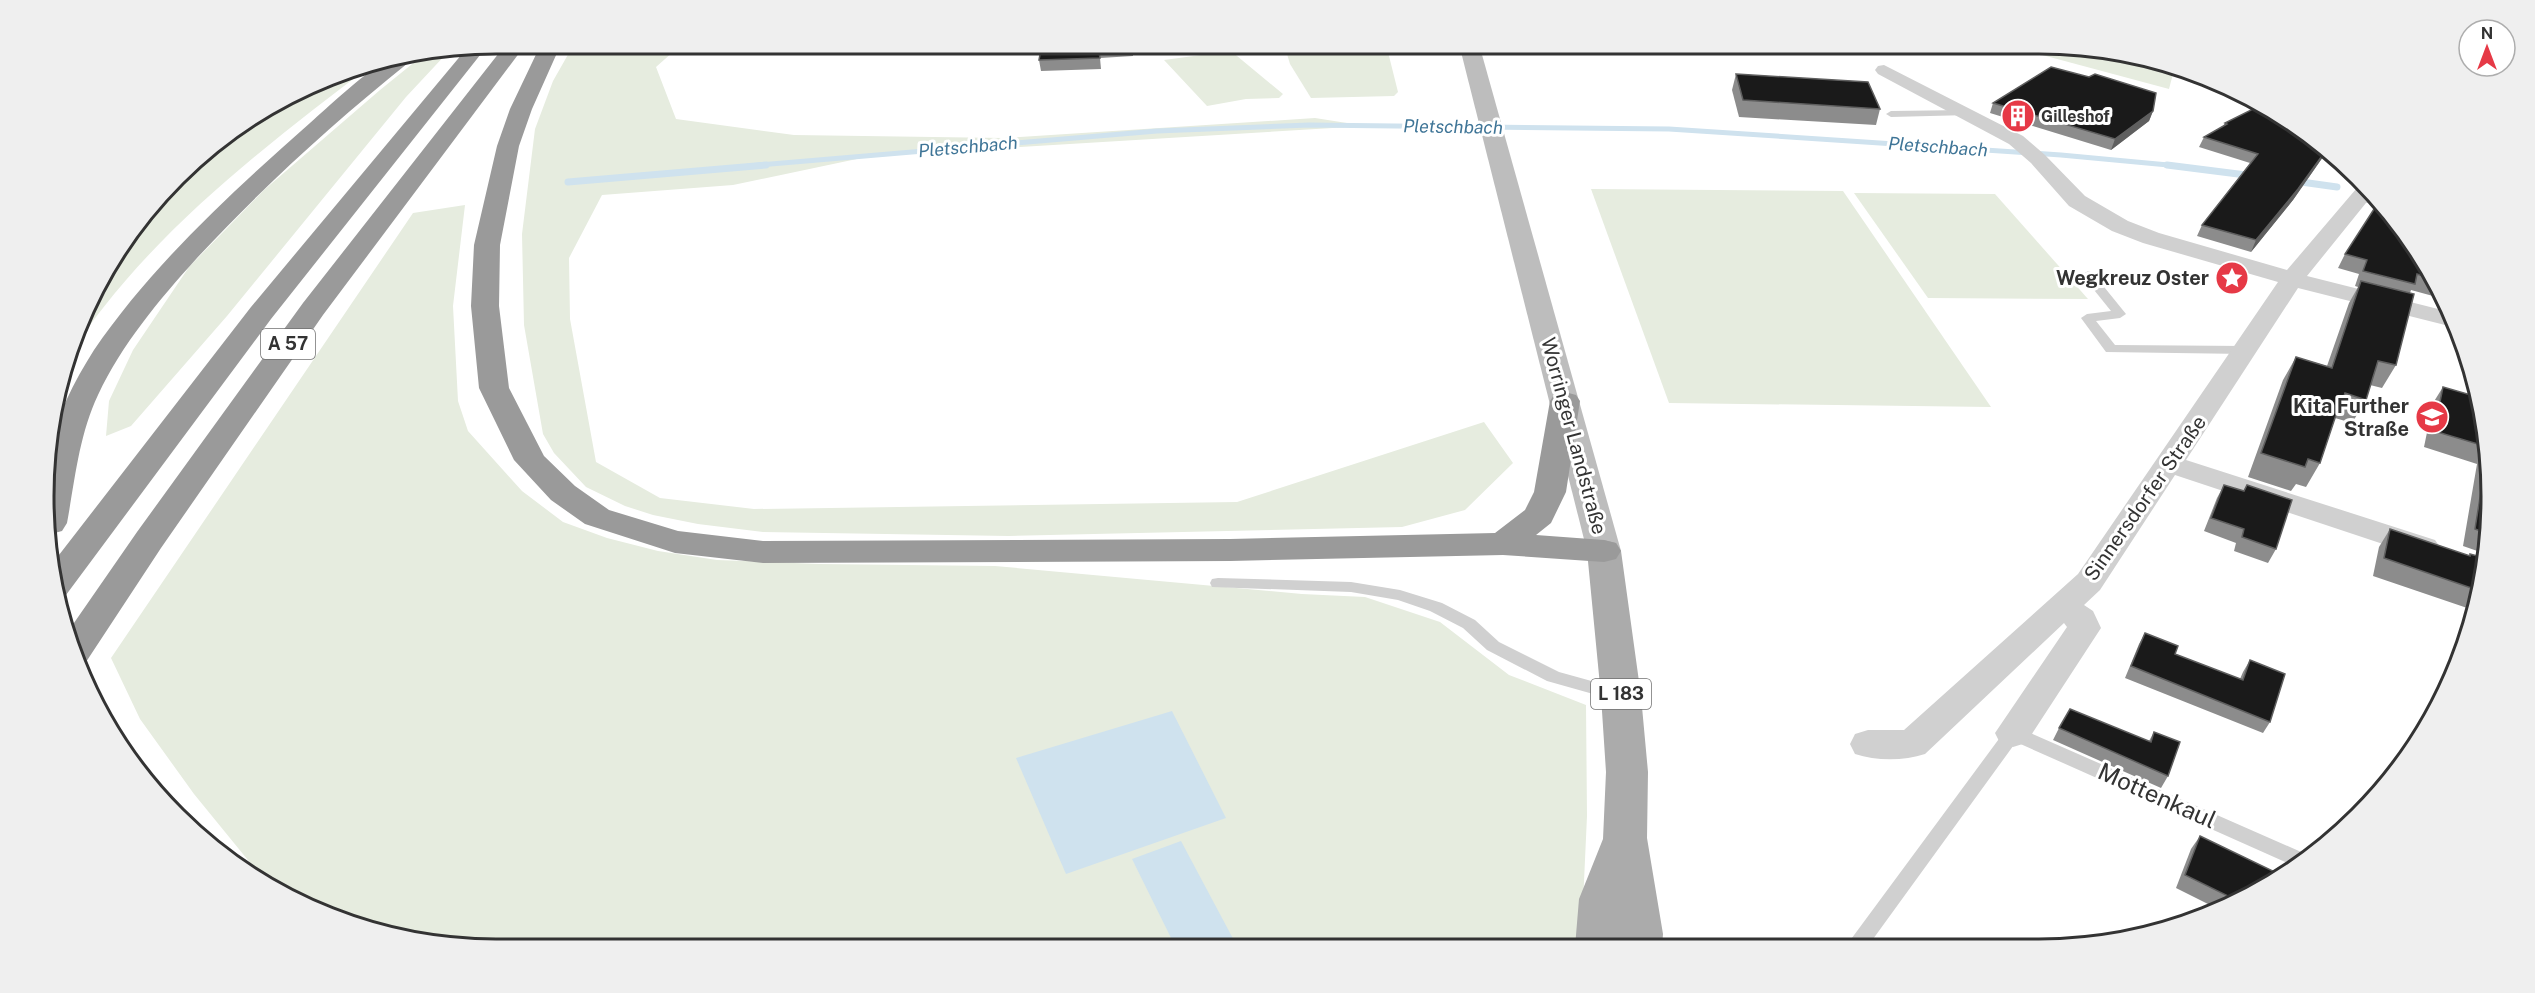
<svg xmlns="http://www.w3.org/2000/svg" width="2535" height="993" font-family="'Public Sans',sans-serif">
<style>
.green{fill:#e6ecdf}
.water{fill:#cfe2ee}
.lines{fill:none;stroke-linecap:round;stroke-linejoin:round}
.stream-far1{stroke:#cfe2ee;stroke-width:5}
.stream{stroke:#cfe2ee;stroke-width:7}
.lane{fill:#d0d0d0;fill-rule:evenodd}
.street{fill:#d0d0d0;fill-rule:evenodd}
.secondary{fill:#bdbdbd;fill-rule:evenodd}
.primary{fill:#ababab;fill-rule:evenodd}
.highway{fill:#9a9a9a;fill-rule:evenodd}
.wall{fill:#8c8c8c}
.shaded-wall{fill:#5f5f5f}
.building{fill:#1a1a1a;stroke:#5f5f5f;stroke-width:1.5}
.labels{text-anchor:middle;stroke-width:6;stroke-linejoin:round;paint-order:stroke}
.far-poi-label{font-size:16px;font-weight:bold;fill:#333;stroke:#fff;text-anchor:start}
.far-water-label{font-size:18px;font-style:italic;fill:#3f7597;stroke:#fff}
.shield{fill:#fff;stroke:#707070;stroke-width:1.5}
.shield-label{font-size:18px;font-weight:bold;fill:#333}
.poi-label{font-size:20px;font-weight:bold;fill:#333;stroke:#fff;text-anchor:end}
.street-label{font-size:20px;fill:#333;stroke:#fff}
.near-street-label{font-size:24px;fill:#333;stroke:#fff}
.rim{fill:none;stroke:#333;stroke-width:3}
</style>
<rect width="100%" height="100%" fill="#fff"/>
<g class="green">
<path d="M574,44H682L656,67L676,119L794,135L1003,138L1315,118L1366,126L871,156L733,185L602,195L569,258L570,319L596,462L660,498L754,509L1237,502L1484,422L1513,463L1465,510L1402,527L1009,536L763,532L698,524L653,515L625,506L586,487L554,453L543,434L524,325L522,234L535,129L553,81Z"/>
<path d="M1284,44H1386L1398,92L1394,96L1311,98L1290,64Z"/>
<path d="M2001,44H2039L2156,59L2175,66L2169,89Z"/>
<path d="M1231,51L1283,94L1279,98L1246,99L1207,106L1164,60Z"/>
<path d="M448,52L406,97L227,316L131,426L106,436L109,401L133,350L189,267L264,190L380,90L422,56Z"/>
<path d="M373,64C277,137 178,212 103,308C89,325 77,345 64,364L67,351L104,270L198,156L270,104L351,68Z"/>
<path d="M1591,189L1843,191L1991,407L1669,403Z"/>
<path d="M1854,193L1995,194L2088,299L1928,298Z"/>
<path d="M465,205L453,306L458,401L468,431L522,491L563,522L607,538L658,551L717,560L819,564L995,566L1302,594L1365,597L1440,622L1509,675L1586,705L1587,816L1581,947L497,949L379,934L296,903L269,886L194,794L140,719L111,658L413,213Z"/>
</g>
<g class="water">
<path d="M1172,711L1226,818L1066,874L1016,758Z"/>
<path d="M1181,841L1238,948H1176L1132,859Z"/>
</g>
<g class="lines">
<path class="stream-far1" d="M748,166L1157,131L1309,125L1669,129L2061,155L2179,166"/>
<g class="stream">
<path d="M2167,165L2254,176"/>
<path d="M2294,181L2337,187"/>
<path d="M568,182L766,165"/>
</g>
<g class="lane">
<path d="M1966,110L1971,113L1969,115L1891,117L1886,114L1891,111Z"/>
<path d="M2358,195L2381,200L2386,207L2354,200L2353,198Z"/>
<path d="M2088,271L2092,272L2126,314L2120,318L2096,321L2115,345L2245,346L2251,350L2245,354L2106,352L2081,318L2087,314L2111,311L2082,275Z"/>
<path d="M1218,578L1351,582L1400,590L1442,603L1475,620L1499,642L1559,672L1624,690L1627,695L1624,700L1618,701L1547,681L1487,650L1463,628L1430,611L1398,600L1351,592L1212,587L1210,583L1212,579Z"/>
<path d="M2013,726L2019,728L2308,855L2292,865L2016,742L1868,946H1846L2007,728Z"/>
</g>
<path class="street" d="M1884,65L2023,136L2045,155L2085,196L2128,221L2159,233L2287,270L2362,182L2374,193L2307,276L2450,312L2457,328L2298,288L2186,460L2435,540L2440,547L2435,554L2424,557L2413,554L2175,475L2100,590L2084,605L2093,611L2101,628L2026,743L2013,747L2000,743L1995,733L2067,627L2064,623L1925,754C1904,761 1876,761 1855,754L1850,744L1855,734L1868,730H1904L2078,574L2278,282L2143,243L2112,231L2069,206L2031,163L2009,144L1878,74L1875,70L1878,66Z"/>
<path class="secondary" d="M1459,44H1479L1621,551L1616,559L1604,562L1592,559L1587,551Z"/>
<path class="primary" d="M1604,540L1616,543L1621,551L1641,696L1648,772L1647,838L1663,934L1662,947H1575L1579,899L1603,839L1606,772L1601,696L1587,551L1592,543Z"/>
<g class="highway">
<path d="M506,44H526L323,315L161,548L86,662L77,665L67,633L137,532L303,303Z"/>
<path d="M541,44H561L532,109L519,146L500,245L499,306L509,388L544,456L575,486L609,510L678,531L763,541L1230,539L1495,533L1525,510L1534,492L1550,401L1554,395L1565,392L1576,395L1580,401L1566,492L1551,523L1536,535L1604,540L1616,543L1621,551L1616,559L1604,562L1503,555L1230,561L763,563L675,553L585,524L551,500L514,460L479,388L471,306L474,245L497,146L510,109Z"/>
<path d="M488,45L271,319L66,595L56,598L52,585V564L251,307L467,48Z"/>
<path d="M410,58L408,63C333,123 262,188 197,258C159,300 122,344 98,395C79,435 75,480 67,523L62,531L51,534L48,453C57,416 73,383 94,350C153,264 232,192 310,123C329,106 362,75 383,63C391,59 402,59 410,58Z"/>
</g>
</g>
<g class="wall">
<path d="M1042,44L1132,46L1133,56L1100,58L1101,69L1041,71L1039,60Z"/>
<path d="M1736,74L1880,109L1876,125L1739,117L1732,90Z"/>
<path d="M1993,103L2153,111L2149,121L2111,150L1990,113Z"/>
<path d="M2225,123L2315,137L2337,158L2325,154L2293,200L2251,252L2197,236L2202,225L2250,163L2199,147L2204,137L2223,126Z"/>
<path d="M2345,254L2431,270L2444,299L2411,290L2410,293L2396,365L2382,388L2370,385L2366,400L2352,423L2335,418L2320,463L2306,487L2296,484L2291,491L2248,477L2283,380L2296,357L2327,366L2349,303L2358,287L2355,286L2359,274L2338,268Z"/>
<path d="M2443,387L2488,438L2490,526L2486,554L2463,546L2477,464L2424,447L2433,403Z"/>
<path d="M2224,485L2243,491L2247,485L2276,549L2268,563L2234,551L2236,543L2204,531L2217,498Z"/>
<path d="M2390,529L2469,556L2470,554L2485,558L2476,611L2373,576L2379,547Z"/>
<path d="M2145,633L2175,654L2240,679L2243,672L2250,660L2270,722L2263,733L2125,678L2139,644Z"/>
<path d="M2059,728L2149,741L2154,732L2168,776L2161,788L2053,740Z"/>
<path d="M2200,836L2279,874L2220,910L2176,888L2191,849Z"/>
</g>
<g class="shaded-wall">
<path d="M2153,111L2149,121L2111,150L2115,139Z"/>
<path d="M2327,149L2328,150L2325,154L2293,200L2251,252L2256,240Z"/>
</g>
<g class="building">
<path d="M1042,44H1131L1132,46L1098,47L1100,58L1039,60Z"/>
<path d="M2051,67L2089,77L2095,74L2156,93L2153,111L2115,139L1993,103Z"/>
<path d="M1736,74L1868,82L1880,109L1743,100Z"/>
<path d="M2261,105L2315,137L2327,149L2298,189L2256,240L2202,225L2258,154L2204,137L2227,124L2225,123Z"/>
<path d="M2378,203L2384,205L2431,270L2435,280L2417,274L2415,284L2363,271L2367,260L2345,254Z"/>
<path d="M2361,281L2414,294L2396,365L2378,361L2366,400L2345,393L2340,409H2338L2320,463L2308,459L2305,467L2261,453L2296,357L2332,368Z"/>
<path d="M2443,387L2478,397L2488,438L2490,526L2489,534L2475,529L2488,447L2434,431Z"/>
<path d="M2224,485L2244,491L2247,485L2292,500L2276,549L2242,537L2244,529L2211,518Z"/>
<path d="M2390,529L2470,556V554L2485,558L2480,591L2384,558Z"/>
<path d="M2145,633L2178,646L2175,654L2243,680L2250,660L2285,674L2270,722L2131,666Z"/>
<path d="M2070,709L2151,742L2154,732L2180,742L2168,776L2059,728Z"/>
<path d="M2200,836L2279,874L2242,896H2241V897L2236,900L2185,875Z"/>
</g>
<defs>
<g id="building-disc" transform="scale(1.725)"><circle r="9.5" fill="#e63946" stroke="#fff"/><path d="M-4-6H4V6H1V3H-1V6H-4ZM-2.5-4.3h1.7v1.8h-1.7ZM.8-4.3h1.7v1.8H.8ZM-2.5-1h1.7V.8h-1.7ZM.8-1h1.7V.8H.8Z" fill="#fff"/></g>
<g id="sight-disc" transform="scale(1.725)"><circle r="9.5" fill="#e63946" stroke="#fff"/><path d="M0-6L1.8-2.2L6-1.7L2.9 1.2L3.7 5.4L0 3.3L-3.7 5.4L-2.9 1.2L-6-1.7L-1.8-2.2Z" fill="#fff"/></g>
<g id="school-disc" transform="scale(1.725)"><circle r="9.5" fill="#e63946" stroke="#fff"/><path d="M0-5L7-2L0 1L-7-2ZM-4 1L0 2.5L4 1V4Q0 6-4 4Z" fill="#fff"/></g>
</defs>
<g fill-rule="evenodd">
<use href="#building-disc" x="2018" y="116"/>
<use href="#sight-disc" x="2232" y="278"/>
<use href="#school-disc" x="2432" y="417"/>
</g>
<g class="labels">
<g class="far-poi-label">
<text x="2041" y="122">Gilleshof</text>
</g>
<g class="far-water-label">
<text transform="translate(1453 127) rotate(1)" y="6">Pletschbach</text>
<text transform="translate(968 147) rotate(-5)" y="6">Pletschbach</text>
<text transform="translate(1938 147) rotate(4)" y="6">Pletschbach</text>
</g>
<g class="shield">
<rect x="261" y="329" width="54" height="30" rx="4.5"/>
<rect x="1591" y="679" width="60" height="30" rx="4.5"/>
</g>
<g class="shield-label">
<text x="288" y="350">A 57</text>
<text x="1621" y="700">L 183</text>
</g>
<g class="poi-label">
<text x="2209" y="285">Wegkreuz Oster</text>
<text x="2409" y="413">Kita Further<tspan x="2409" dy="23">Straße</tspan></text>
</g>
<g class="street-label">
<text transform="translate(1574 436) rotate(75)" y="7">Worringer Landstraße</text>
<text transform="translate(2145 498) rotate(-55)" y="7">Sinnersdorfer Straße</text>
</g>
<g class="near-street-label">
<text transform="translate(2157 796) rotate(24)" y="8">Mottenkaul</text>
</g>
</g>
<path d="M0 0H2535V993H0ZM496 54H2039A442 442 0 0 1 2481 496V497A442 442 0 0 1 2039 939H496A442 442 0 0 1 54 497V496A442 442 0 0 1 496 54Z" fill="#efefef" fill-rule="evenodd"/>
<path class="rim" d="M496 54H2039A442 442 0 0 1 2481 496V497A442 442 0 0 1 2039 939H496A442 442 0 0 1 54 497V496A442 442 0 0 1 496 54Z"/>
<g transform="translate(2487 48)"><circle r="28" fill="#ffffff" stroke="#adadad" stroke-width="1.5"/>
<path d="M0-4.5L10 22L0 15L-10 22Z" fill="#e63946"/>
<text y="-9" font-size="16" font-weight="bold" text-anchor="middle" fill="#333333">N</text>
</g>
</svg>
